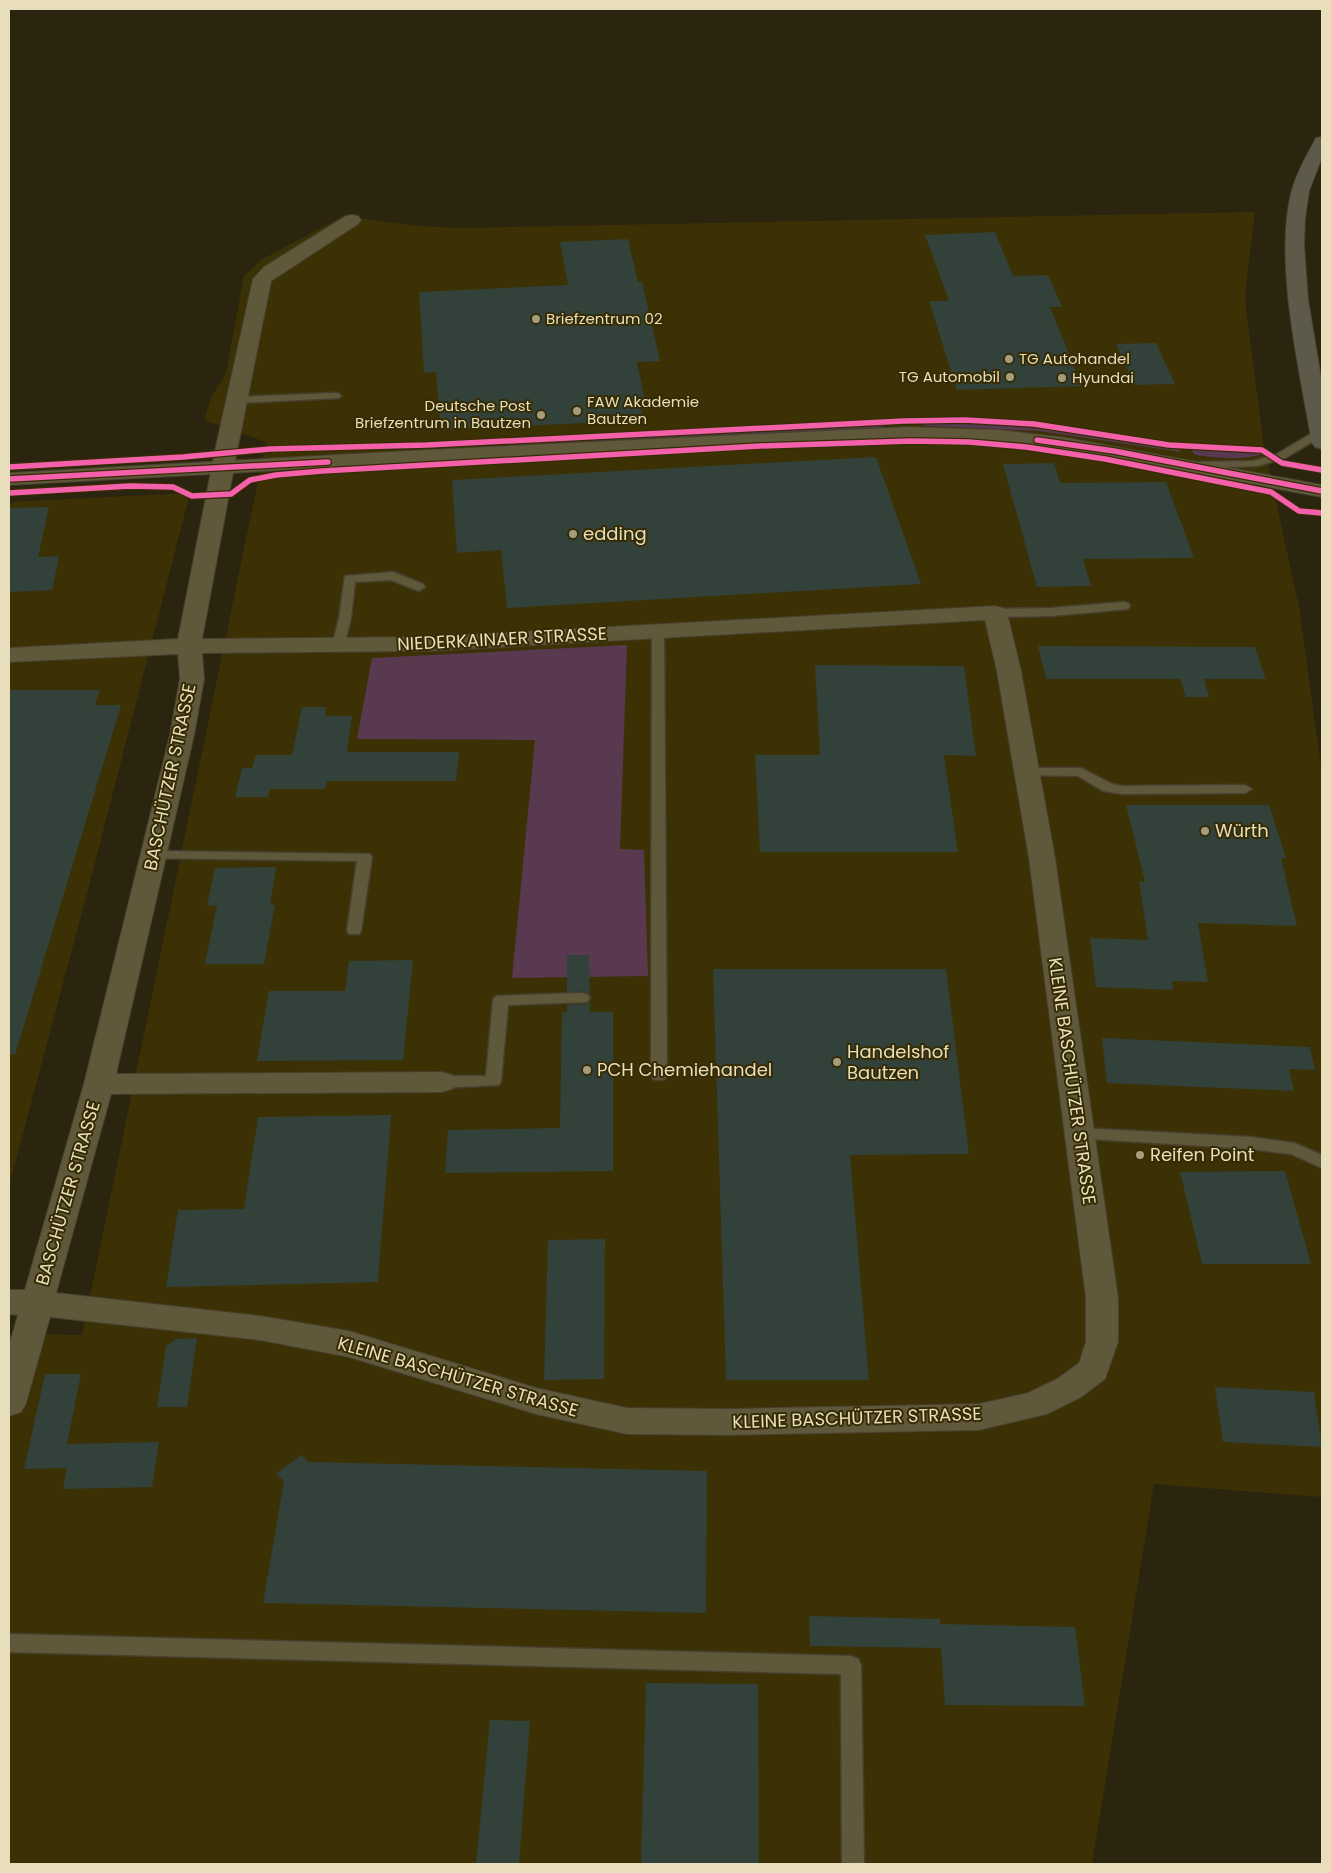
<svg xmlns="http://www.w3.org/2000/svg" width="1331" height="1873" font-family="Poppins,sans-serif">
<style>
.built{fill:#3c3105}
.green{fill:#593950}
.building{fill:#324139}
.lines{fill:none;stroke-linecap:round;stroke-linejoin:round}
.service-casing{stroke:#47402f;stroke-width:3}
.minor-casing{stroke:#47402f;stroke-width:2}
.tertiary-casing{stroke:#47402f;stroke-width:2}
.primary-casing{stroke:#47402f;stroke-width:2}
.service{fill:#5f583a;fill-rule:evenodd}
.minor{fill:#5f583a;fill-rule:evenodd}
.tertiary{fill:#5f583a;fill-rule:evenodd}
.primary{fill:#5e5a49;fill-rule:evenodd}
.cycleway-casing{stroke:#362c04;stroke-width:8}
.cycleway{stroke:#f560ab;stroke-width:5.5}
.poi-dot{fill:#a69d7f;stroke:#362c04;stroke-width:2}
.labels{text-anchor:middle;stroke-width:4;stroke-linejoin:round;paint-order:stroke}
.far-poi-label{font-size:15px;fill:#e9debb;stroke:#362c04;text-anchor:start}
.poi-label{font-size:18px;fill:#e9debb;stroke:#362c04;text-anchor:start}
.street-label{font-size:18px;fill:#e9debb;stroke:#362c04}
</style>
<rect width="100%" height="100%" fill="#2b250f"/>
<g class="built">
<path d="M1255,212L1245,293L1246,309L1264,447L1299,607L1322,774V1497L1154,1484L1092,1864H9V1334L82,1335L266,442L204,420L211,398L226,373L244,276L261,260L343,216L418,226L460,228Z"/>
<path d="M190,493L90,882L9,1186V502Z"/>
</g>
<g class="green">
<path d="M919,422H962L1034,426L1176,447L1181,452L1039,431L925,426Z"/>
<path d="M887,423L881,428L538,445H500Z"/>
<path d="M1189,447L1257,451L1263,454C1241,461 1218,458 1195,455Z"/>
<path d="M627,645L620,849L644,850L648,976L512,978L535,740L357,739L372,658Z"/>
</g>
<g class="building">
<path d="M995,232L1013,276L1048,275L1062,307H1050L1082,386L957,390L929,301H949L925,235Z"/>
<path d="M628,239L638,282H642L660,361L637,362L647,409H641L643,420L441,430L436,372L424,373L419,292L568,285L560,242Z"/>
<path d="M1156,343L1175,384L1134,385L1116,344Z"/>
<path d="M876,457L921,584L507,608L501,550L457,553L452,480Z"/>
<path d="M1054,463L1060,483L1166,482L1194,558L1083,559L1091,586L1037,587L1003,464Z"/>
<path d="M49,507L38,557L59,556L52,590L9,592V508Z"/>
<path d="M1038,646L1255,647L1266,679H1204L1209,697H1186L1180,679H1046Z"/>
<path d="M815,665L964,666L976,756L944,755L958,852H760L755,755H820Z"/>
<path d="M9,690H100L95,705H121L15,1055L9,1054Z"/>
<path d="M302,707H326L325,716H352L347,752H459L456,781H327L325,789H270L268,797H235L242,768H252L256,755H292Z"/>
<path d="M1126,805H1269L1286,858H1281L1297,926L1198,923L1208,982L1172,981L1173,990L1096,987L1090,938L1148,940L1139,881L1145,882Z"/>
<path d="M276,867L270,905H275L264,964H205L217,905L207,906L215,868Z"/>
<path d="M567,955H589L590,995L582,991L567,992Z"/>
<path d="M413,960L403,1060L257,1061L269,991H345L349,961Z"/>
<path d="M713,969H946L969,1154L850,1155L869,1380H726Z"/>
<path d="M590,1001V1012H613V1171L445,1173L448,1130L560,1128L562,1012H567V1005L587,1004Z"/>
<path d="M1102,1038L1310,1047L1315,1070L1289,1069L1294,1091L1107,1083Z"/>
<path d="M391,1115L378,1282L166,1287L178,1210L244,1209L258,1117Z"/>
<path d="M1285,1171L1311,1264H1202L1180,1172Z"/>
<path d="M605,1239L604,1379L544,1380L548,1240Z"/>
<path d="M197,1338L187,1407H157L166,1346L176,1339Z"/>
<path d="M45,1374H81L67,1444L159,1442L152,1487L63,1489L67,1468L24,1469Z"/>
<path d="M1215,1387L1314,1392L1322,1447L1223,1442Z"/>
<path d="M301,1455L309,1462L707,1471L706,1613L263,1603L284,1481L276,1474Z"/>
<path d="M809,1616L940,1619V1624L1075,1627L1085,1706L945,1705L941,1648L810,1646Z"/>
<path d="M646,1683L758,1684L759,1864H641Z"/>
<path d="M490,1720L530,1721L519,1864H476Z"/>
</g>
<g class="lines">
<g class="service-casing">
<g id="service">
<path d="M335,393L339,394L341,396L339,398L237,403L231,400L237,397Z"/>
<path d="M1322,430V436L1285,458L1258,466L1197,468L1191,465L1197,462L1253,461L1277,454L1316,431Z"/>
<path d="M393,572L423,584L425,587L419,591L391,580L355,582L351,618L344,646L343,649H333L332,646L339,618L345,576Z"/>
<path d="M1124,602L1128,603L1130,606L1128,609L1051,616L995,617L989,613L995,609L1051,608Z"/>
<path d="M658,627L664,631L667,1075L665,1079L659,1080L653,1079L651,1075L652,631Z"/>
<path d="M1027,768H1081L1112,784L1123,786L1245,785L1252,789L1245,793L1123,794L1103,791L1078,776L1022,775L1020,772L1022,769Z"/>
<path d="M153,851L370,854L372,857L361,931L359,934H349L347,931L357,861L148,858L146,855L148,852Z"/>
<path d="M582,993L587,994L590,998L587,1002L508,1005L501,1081L499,1085L442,1088L436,1086L434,1082L436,1078L442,1076H486L493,1000L496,996Z"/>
<path d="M1080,1128L1251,1137L1294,1143L1322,1155V1168L1291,1154L1251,1149L1074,1138L1072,1134L1074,1130Z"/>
<path d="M9,1634L851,1656L858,1659L861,1665L864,1864H842L841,1674L9,1652Z"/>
</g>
</g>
<g class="minor-casing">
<path id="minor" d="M352,215L358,216L361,220L358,224L271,281L237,451L202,639L427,637L995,606L1003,608L1007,613L1021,671L1055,858L1118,1298V1342L1105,1379L1081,1397L1047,1414L979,1430L729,1435L627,1434L536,1414L349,1357L260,1340L50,1317L26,1403L21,1412L9,1416V1346L18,1315L9,1314V1290H25L84,1084L170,735L180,679L178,654L9,662V648L178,639L215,451L253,279L264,267L346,216ZM985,620L997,671L1029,858L1086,1298V1342L1079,1363L1057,1379L1028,1393L979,1404L729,1409L627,1408L536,1388L349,1331L260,1316L56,1293L111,1094L442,1092L452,1089L457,1082L452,1075L442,1072L116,1074L194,735L204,679L202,653L427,651Z"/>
</g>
<g class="tertiary-casing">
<path id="tertiary" d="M908,427L1000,430L1067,438L1322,485V497L1067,450L1000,442L908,439L426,462L9,485V473L426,450Z"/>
</g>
<g class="primary-casing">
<path id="primary" d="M1322,137V157L1309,191L1305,218L1304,245L1308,300L1322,384V449L1315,447L1312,443C1300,371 1273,261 1292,190C1297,173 1305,158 1314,142L1316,138Z"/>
</g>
<use href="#service" class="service"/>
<use href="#minor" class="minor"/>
<use href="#tertiary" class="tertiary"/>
<use href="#primary" class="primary"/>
<g class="cycleway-casing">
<g id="cycleway">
<path d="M1037,440L1114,451L1322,491"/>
<path d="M9,467L183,457L270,449L427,445L904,421L965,420L1034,424L1169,445L1262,450L1282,463L1322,470"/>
<path d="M9,479L328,462"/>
<path d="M9,493L130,486L173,487L192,496L231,494L250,480L276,475L322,471L760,446L911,441L969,442L1026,447L1105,459L1271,492L1299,511L1322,513"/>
</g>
</g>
<use href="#cycleway" class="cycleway"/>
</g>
<g class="poi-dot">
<circle cx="536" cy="319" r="5"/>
<circle cx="1009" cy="359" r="5"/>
<circle cx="1010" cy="377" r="5"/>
<circle cx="1062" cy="378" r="5"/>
<circle cx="577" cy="411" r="5"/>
<circle cx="541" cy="415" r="5"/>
<circle cx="573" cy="534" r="5"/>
<circle cx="1205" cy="831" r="5"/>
<circle cx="837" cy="1062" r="5"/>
<circle cx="587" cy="1070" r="5"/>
<circle cx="1140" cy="1155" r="5"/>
</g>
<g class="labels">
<g class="far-poi-label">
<text x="546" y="324">Briefzentrum 02</text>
<text x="1019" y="364">TG Autohandel</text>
<text x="1000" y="382" text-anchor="end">TG Automobil</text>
<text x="1072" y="383">Hyundai</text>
<text x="587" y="407">FAW Akademie<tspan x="587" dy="17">Bautzen</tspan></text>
<text x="531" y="411" text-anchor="end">Deutsche Post<tspan x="531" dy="17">Briefzentrum in Bautzen</tspan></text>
</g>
<g class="poi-label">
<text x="583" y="540">edding</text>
<text x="1215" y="837">Würth</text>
<text x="847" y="1058">Handelshof<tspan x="847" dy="21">Bautzen</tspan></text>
<text x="597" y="1076">PCH Chemiehandel</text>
<text x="1150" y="1161">Reifen Point</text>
</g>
<g class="street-label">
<text transform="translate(502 639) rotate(-3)" y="6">NIEDERKAINAER STRASSE</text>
<text transform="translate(170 777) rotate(-78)" y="6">BASCHÜTZER STRASSE</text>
<text transform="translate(1072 1081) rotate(82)" y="6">KLEINE BASCHÜTZER STRASSE</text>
<text transform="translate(68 1193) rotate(-74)" y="6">BASCHÜTZER STRASSE</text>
<text transform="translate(458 1377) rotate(16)" y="6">KLEINE BASCHÜTZER STRASSE</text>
<text transform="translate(857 1418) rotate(-2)" y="6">KLEINE BASCHÜTZER STRASSE</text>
</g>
</g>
<rect width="1331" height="1873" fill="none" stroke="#e9debb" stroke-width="20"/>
</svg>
